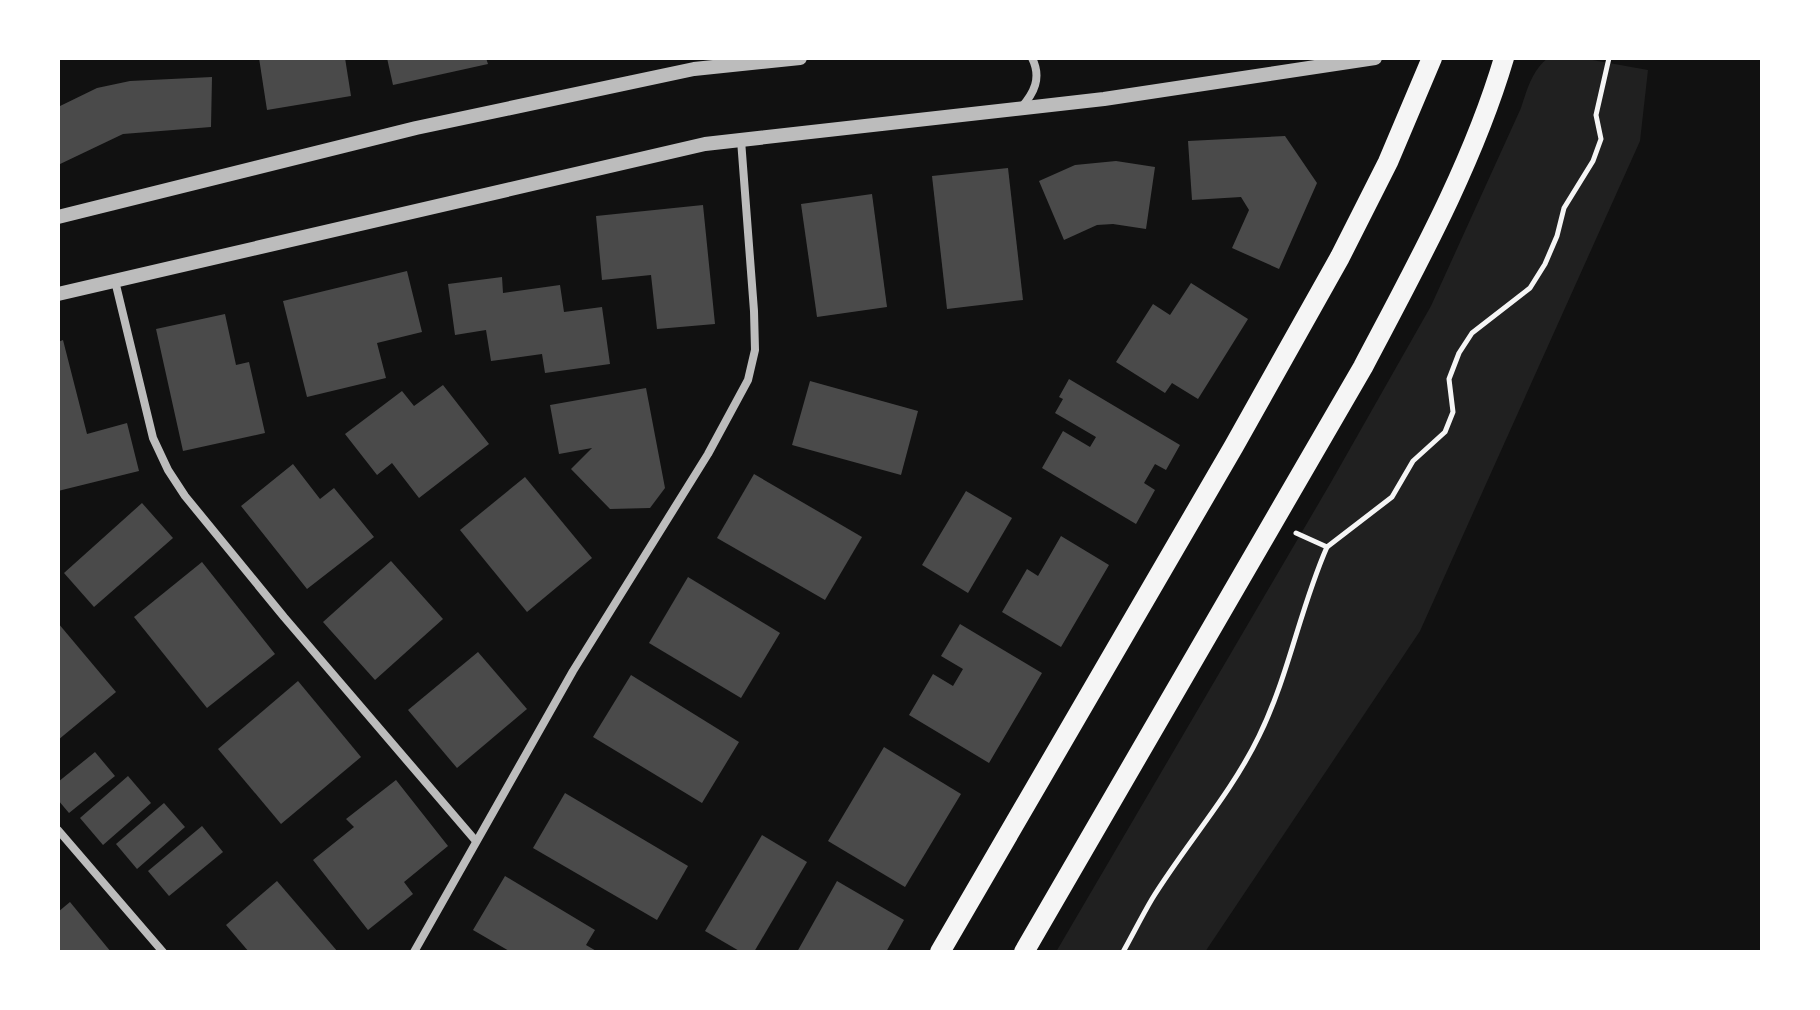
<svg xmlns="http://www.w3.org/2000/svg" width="1820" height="1010" font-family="Raleway,sans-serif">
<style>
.green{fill:#202020}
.building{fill:#4a4a4a}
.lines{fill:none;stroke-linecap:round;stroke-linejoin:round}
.path{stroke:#f5f5f5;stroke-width:5}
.minor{stroke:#bcbcbc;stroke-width:8}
.tertiary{stroke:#bcbcbc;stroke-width:14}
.primary{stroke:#f5f5f5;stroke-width:20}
</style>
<rect width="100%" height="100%" fill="#111"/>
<path class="green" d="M1548,58H1581L1648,70L1640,141L1420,631L1205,952H1056L1330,484L1431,306L1521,108C1527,90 1532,70 1548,58Z"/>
<g class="building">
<path d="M259,58H345L351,96L267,110Z"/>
<path d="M387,58H486L488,64L393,85Z"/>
<path d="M212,77L211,127L123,134L58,165V107L97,88L130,81Z"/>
<path d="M1285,136L1317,183L1279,269L1232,248L1249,210L1241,197L1192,200L1188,141Z"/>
<path d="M1116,161L1155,167L1146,229L1113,224L1097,225L1064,240L1039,181L1075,165Z"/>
<path d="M1008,168L1023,300L947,309L932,176Z"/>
<path d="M872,194L887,307L817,317L801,204Z"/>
<path d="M703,205L715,324L657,329L651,275L602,280L596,216Z"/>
<path d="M407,271L422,332L377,343L386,378L307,397L283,301Z"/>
<path d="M502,277L503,293L560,285L564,312L602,307L610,364L545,373L542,354L491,361L486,330L455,335L448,284Z"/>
<path d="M1191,283L1248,319L1198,399L1172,383L1165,393L1116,362L1153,304L1170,315Z"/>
<path d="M225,314L236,365L249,362L265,433L183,451L156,329Z"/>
<path d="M63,340L87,434L127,423L139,471L58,491V342Z"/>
<path d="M1069,379L1180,445L1166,470L1155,464L1144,483L1155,490L1136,524L1042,468L1063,431L1090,447L1096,437L1055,413L1063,399L1059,397Z"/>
<path d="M810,381L918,411L901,475L792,445Z"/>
<path d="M443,385L489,444L419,498L392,463L377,475L345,434L402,391L414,406Z"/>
<path d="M646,388L665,488L650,508L610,509L571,469L592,448L559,454L550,405Z"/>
<path d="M293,464L320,499L334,488L374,537L307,589L241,506Z"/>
<path d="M754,474L862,537L825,600L717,538Z"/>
<path d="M525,477L592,558L527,612L460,530Z"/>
<path d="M966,491L1012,518L968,593L922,565Z"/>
<path d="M142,503L173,538L94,607L64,573Z"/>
<path d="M1061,536L1109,565L1061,647L1002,612L1027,569L1038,576Z"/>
<path d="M391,561L443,619L375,680L323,622Z"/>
<path d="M202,562L275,654L207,708L134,617Z"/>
<path d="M688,577L780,633L741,698L649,643Z"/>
<path d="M58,623L116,692L58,740Z"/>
<path d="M960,624L1042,673L989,763L909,715L933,674L953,686L963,669L941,656Z"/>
<path d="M478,652L527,709L457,768L408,710Z"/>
<path d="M631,675L739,742L702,803L593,737Z"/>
<path d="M298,681L361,757L281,824L218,749Z"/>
<path d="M884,747L961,794L905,887L828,841Z"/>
<path d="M95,752L115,776L69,813L58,800V782Z"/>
<path d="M128,776L151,803L103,845L80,818Z"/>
<path d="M396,780L448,846L404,882L413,894L368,930L313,860L354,827L346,819Z"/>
<path d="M565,793L688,866L657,920L533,848Z"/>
<path d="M164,803L185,827L137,869L116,844Z"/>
<path d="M202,826L223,852L169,896L148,871Z"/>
<path d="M762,835L807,862L754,952H741L705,931Z"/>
<path d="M505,876L595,930L586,945L598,952H511L473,930Z"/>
<path d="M277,881L338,952H249L226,925Z"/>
<path d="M837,881L904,920L886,952H797Z"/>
<path d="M70,902L111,952H58V912Z"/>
</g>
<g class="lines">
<g class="path">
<path d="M1296,533L1327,547L1392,497L1413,461L1445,432L1453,412L1449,379L1459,353L1472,333L1530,288L1545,264L1557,236L1564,208L1593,161L1601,139L1596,115L1609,58"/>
<path d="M1123,952C1133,934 1142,916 1152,899C1186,844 1231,794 1259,736C1289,675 1300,608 1327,547"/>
</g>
<g class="minor">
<path d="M1021,108C1034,93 1042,78 1032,58"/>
<path d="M115,281L153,438L168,470L185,496L284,617L475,840"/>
<path d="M58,830L163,952"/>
<path d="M414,952L573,671L708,454L748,380L755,350L754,311L741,140"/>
</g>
<g class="tertiary">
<path d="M58,217L416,128L694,69L800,58"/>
<path d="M58,294L705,144L1104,99L1375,58"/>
</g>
<g class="primary">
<path d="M940,952L1234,446L1340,257L1388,162L1432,58"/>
<path d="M1024,952L1363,367C1415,268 1472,166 1504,58"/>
</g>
</g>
<rect width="1820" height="1010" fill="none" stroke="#ffffff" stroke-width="120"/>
</svg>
